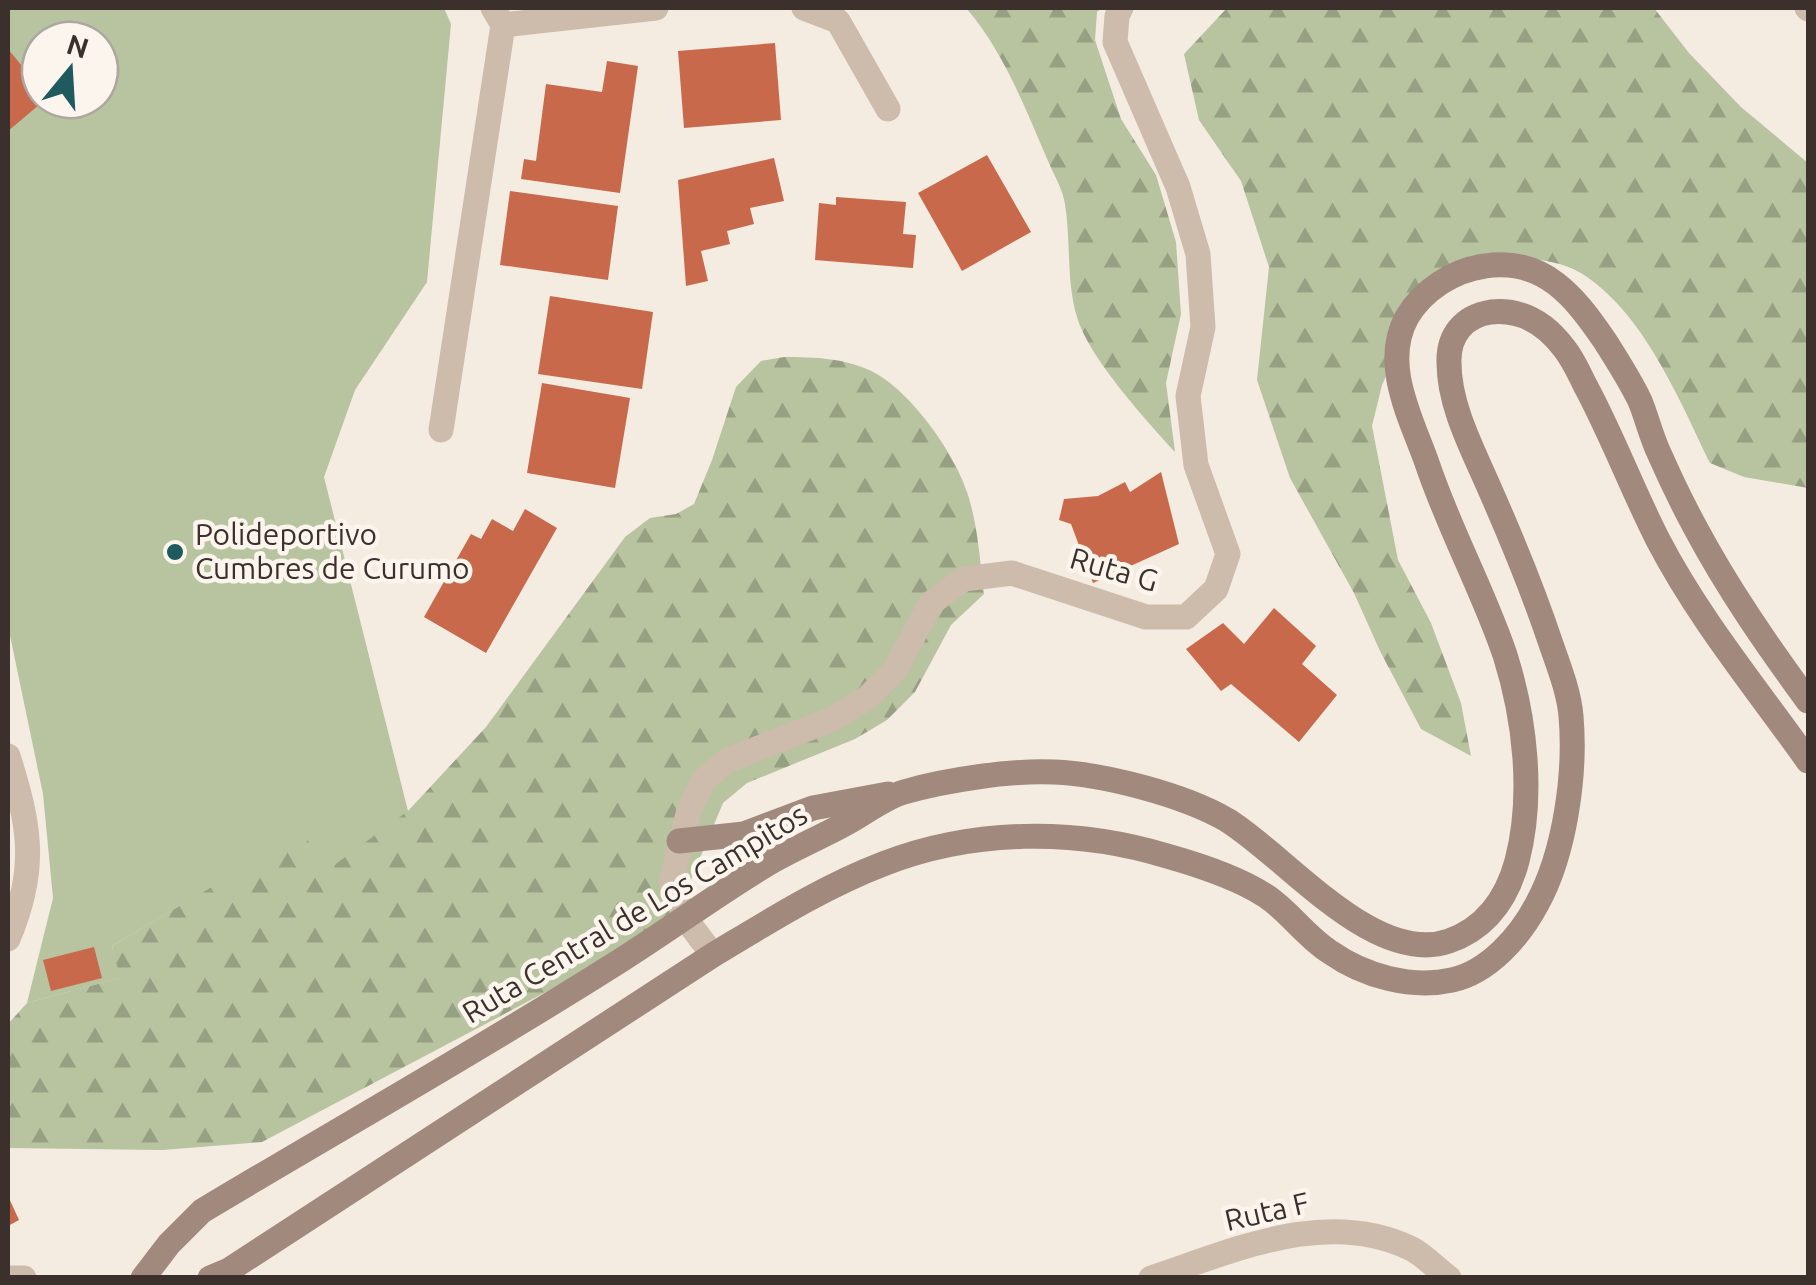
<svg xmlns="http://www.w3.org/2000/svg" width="1816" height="1285" font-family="Ubuntu,sans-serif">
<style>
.forest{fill:url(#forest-firs)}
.pitch{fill:#b8c4a0;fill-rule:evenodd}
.building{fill:#c8694b}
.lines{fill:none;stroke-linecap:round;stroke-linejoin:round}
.street{stroke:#cdbbac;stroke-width:25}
.secondary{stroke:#a18a7d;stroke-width:25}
.poi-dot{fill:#1f5a5e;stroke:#fbf5ee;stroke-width:4}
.labels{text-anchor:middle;stroke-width:9;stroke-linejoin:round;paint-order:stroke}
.poi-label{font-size:30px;fill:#3b302b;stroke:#fbf5ee;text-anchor:start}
.street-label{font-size:30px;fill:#3b302b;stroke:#fbf5ee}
</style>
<defs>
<pattern id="forest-firs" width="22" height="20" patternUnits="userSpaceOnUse" patternTransform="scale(2.5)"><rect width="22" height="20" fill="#b8c4a0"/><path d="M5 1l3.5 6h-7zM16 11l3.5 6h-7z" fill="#97a083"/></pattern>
</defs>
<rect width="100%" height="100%" fill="#f4ebe1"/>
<g class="forest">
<path d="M966,8H1102L1097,12L1095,40L1121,119L1156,175L1176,242L1181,314L1166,383L1175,452C1146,420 1089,358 1077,317C1066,281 1071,241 1065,204C1063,190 1054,175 1048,161C1026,110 1003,50 966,8Z"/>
<path d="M1227,8H1654L1689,53L1741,107L1808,163V488L1744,477L1710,463C1679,399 1642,309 1579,272C1559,260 1526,259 1503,254L1431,295L1403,339L1382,385L1372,426L1398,560L1431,623L1461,703L1471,756L1421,729L1380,651L1354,593L1290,478L1257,380L1269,267L1241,181L1199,120L1184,54Z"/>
<path d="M784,357C815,357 847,358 875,373C912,393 956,455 968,495C978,526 980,562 984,594L951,625L915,692L887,720L855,739L747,783L723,803L690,882L682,931L601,963L262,1142L163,1150L8,1148V1024L27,1003L119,978L112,946L301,833L408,811L486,727L625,537L650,518L676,514L694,504L712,460L736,387L761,361Z"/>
</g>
<path class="pitch" d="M8,8H444L451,24L427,282L355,390L324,477L408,811L333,866L301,834L112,946L120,978L27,1003L53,898L43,794L8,626ZM40,40H100V100H40Z"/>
<g class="building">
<path d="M775,43L781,120L684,128L678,51Z"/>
<path d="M8,49L40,88V100H45L8,131Z"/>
<path d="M607,61L638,66L620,193L521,179L524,159L536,161L546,84L602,92Z"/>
<path d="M987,155L1031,232L962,271L918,193Z"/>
<path d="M774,158L784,201L750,208L754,224L727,231L730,244L701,251L708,281L686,286L678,180Z"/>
<path d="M510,191L618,206L608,280L500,265Z"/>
<path d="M836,197L906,202L903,234L916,235L913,268L815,260L819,203L836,205Z"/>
<path d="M550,296L653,312L642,389L538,374Z"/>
<path d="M542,383L630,398L615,488L527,473Z"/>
<path d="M1161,472L1179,544L1093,583L1071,524L1059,520L1064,499L1098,496L1125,482L1130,492Z"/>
<path d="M525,509L557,528L486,653L424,617L471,534L481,539L492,519L513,531Z"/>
<path d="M1274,608L1316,646L1302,664L1337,695L1299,742L1231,684L1221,691L1186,649L1223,623L1244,644Z"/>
<path d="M94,947L102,978L51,991L43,960Z"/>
<path d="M8,1196L19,1220L8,1226Z"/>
</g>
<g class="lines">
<g class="street">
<path d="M804,8L838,21L888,109"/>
<path d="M1807,8L1808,9"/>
<path d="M503,25L656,8"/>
<path d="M441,430L503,25L493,8"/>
<path d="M8,756C30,826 38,868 8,939"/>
<path d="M713,955L685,918L671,882L689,810L703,781L726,761L835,718L867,698L895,670L931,603L964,579L1012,573L1146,617H1186L1216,589L1228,554L1196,465L1188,396L1203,327L1198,254L1178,187L1115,42L1117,16L1121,8"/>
<path d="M9,1278H24"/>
<path d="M1151,1278C1233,1251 1327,1207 1412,1249C1425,1256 1437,1269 1449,1278"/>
</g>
<g class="secondary">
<path d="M679,841L744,834L813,808L888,794"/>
<path d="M143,1278L169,1244L202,1211C337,1130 474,1053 607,969C662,935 714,896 769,863C793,849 819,838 843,825C863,815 883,798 904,792C945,780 1012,770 1054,772C1104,774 1184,795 1227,820C1287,857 1374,967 1449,941C1486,928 1507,898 1517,861C1534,796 1525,718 1505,655C1483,590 1449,529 1427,463C1411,418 1381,364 1407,317C1423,290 1454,270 1485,266C1544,257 1575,297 1605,341C1617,360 1630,380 1640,401C1647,418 1651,436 1659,453C1670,478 1682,503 1695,527C1728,589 1767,645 1808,701"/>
<path d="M210,1278L229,1270L713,955C768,922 823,887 883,864C973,829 1075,828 1167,856C1199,865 1237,877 1266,896C1289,911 1306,937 1330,952C1364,976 1411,989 1452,980C1489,972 1520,936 1537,904C1565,853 1576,774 1571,716C1569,692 1559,667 1551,644C1533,590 1511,537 1488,485C1472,448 1449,405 1449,363C1448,335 1464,316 1491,312C1522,309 1546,324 1564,348C1573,359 1579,373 1585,385C1612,435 1632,489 1658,540C1699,619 1757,689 1808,761"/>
</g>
</g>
<circle class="poi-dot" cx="175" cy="552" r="10"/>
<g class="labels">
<g class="poi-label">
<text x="195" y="545">Polideportivo<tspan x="195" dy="34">Cumbres de Curumo</tspan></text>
</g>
<g class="street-label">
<text transform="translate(1114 570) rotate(16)" y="10">Ruta G</text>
<text transform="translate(635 914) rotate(-31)" y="10">Ruta Central de Los Campitos</text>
<text transform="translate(1267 1212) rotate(-13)" y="10">Ruta F</text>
</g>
</g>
<rect width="1816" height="1285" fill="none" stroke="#3b302b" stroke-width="20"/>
<g transform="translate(70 70) rotate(18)"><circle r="48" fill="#fbf5ee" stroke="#aea6a0" stroke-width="2.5"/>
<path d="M0-8L18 38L0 25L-18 38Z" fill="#1f5a5e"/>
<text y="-15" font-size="28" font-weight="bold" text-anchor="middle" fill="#3b302b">N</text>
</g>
</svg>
